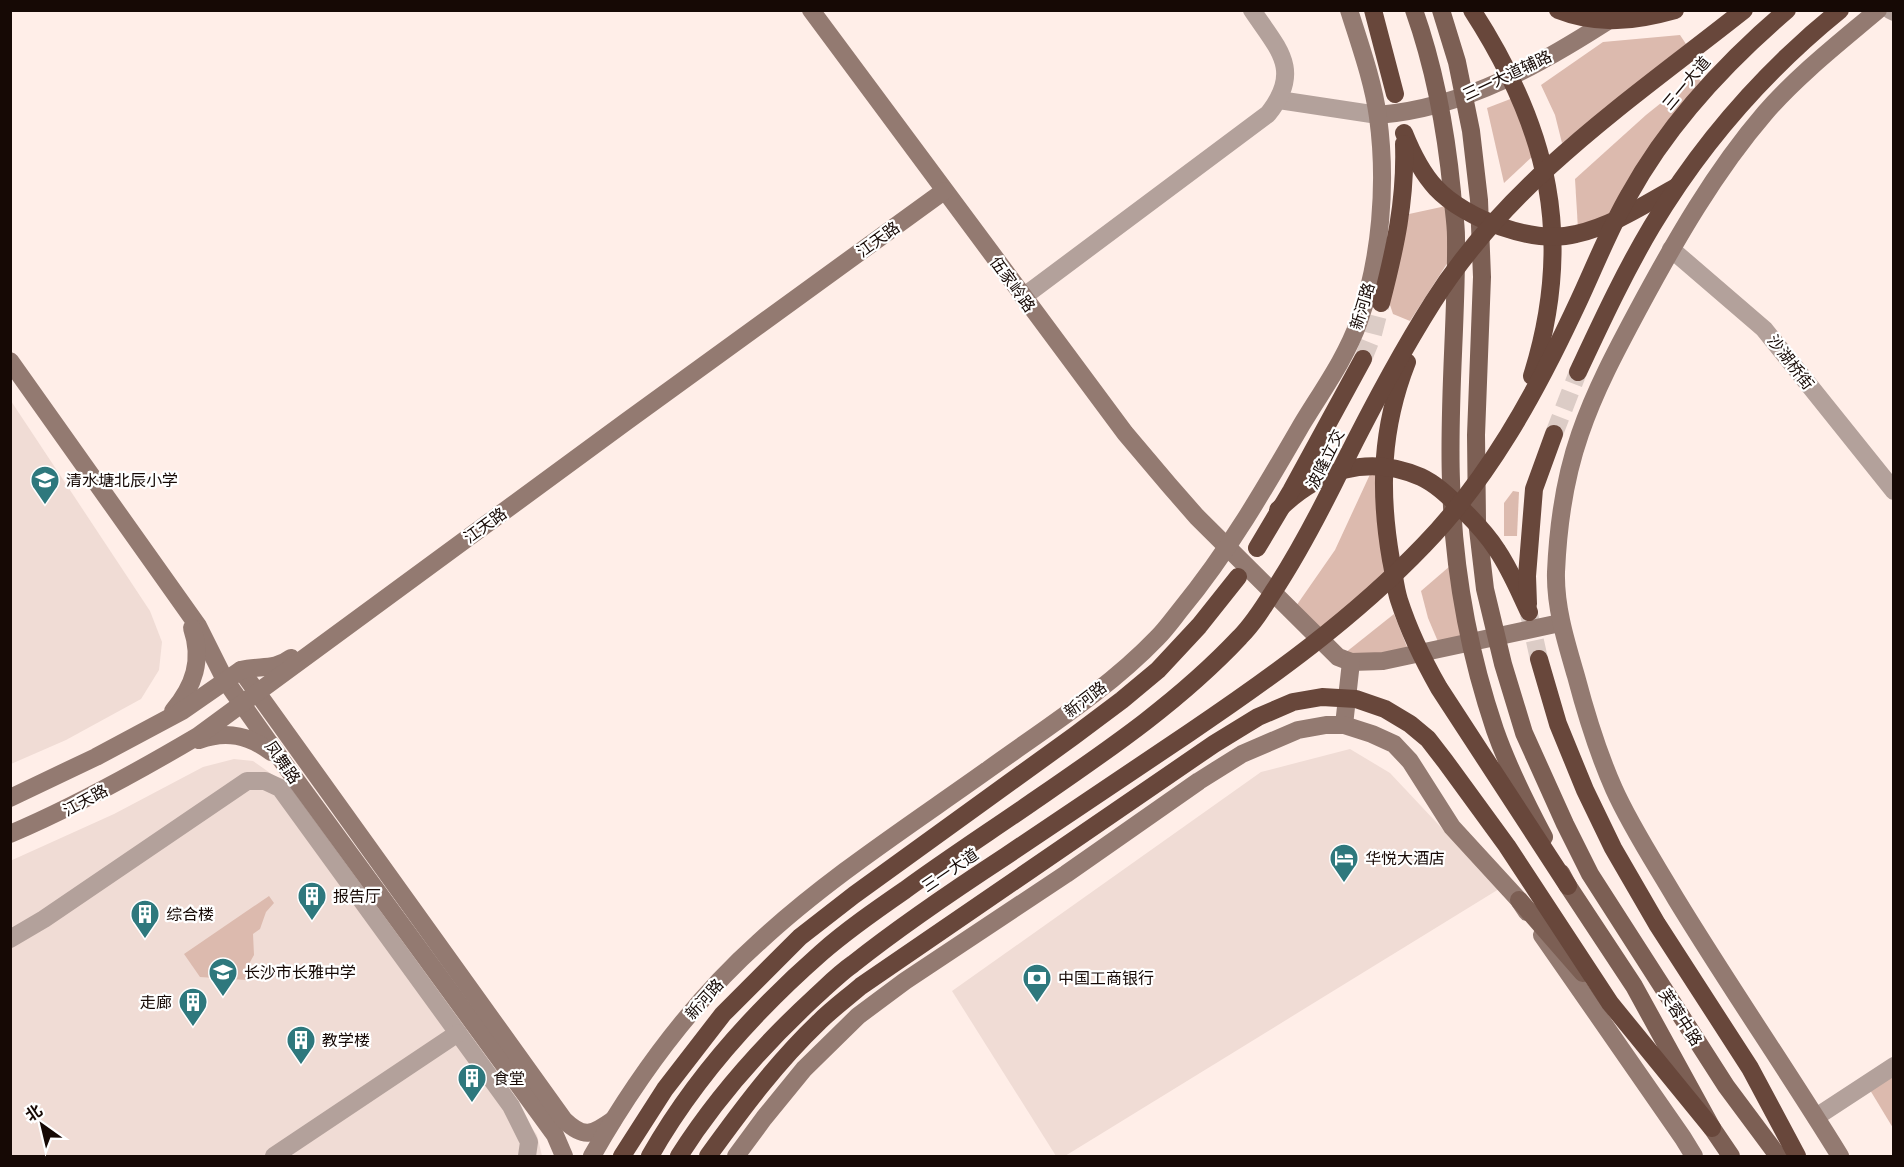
<svg xmlns="http://www.w3.org/2000/svg" width="1904" height="1167" font-family="'DejaVu Sans','Noto Sans SC',sans-serif">
<style>
.built{fill:#f0dcd5}
.green{fill:#dcbaae}
.lines{fill:none;stroke-linecap:round;stroke-linejoin:round}
.primary-tunnel{stroke:#dcccc6;stroke-width:18;stroke-dasharray:18 9;stroke-linecap:butt}
.highway-tunnel{stroke:#dcccc6;stroke-width:18;stroke-dasharray:18 9;stroke-linecap:butt}
.street{stroke:#b3a19b;stroke-width:18}
.secondary{stroke:#937a71;stroke-width:18}
.primary{stroke:#7c5f54;stroke-width:18}
.highway{stroke:#68473b;stroke-width:18}
.labels{text-anchor:middle;stroke-width:4.5;stroke-linejoin:round;paint-order:stroke}
.street-label{font-size:16px;fill:#160905;stroke:#fff}
.poi-label{font-size:16px;fill:#160905;stroke:#fff;text-anchor:start}
</style>
<rect width="100%" height="100%" fill="#ffeee8"/>
<g class="built">
<path d="M11,401L150,611L162,642L159,670L141,699L66,740L11,764Z"/>
<path d="M1350,749L1390,773L1499,889L1065,1156H1056L952,991L1261,772Z"/>
<path d="M234,759L253,761L273,775L537,1135L542,1156H11L10,861L114,814L203,767Z"/>
</g>
<g class="green">
<path d="M1680,35L1686,44L1562,143L1555,115L1541,85L1603,42Z"/>
<path d="M1696,75L1703,84L1608,219L1578,229L1575,179L1646,115Z"/>
<path d="M1513,98L1534,155L1504,183L1487,108Z"/>
<path d="M1446,206L1450,259L1410,321L1393,314L1389,302L1409,214Z"/>
<path d="M1372,470L1378,472L1386,574L1318,631L1294,609L1335,550Z"/>
<path d="M1513,491L1519,492L1517,536H1504V503Z"/>
<path d="M1450,566L1464,638L1439,644L1428,618L1421,591Z"/>
<path d="M1394,614L1409,652L1386,656L1345,653Z"/>
<path d="M269,896L274,903L266,912L260,929L253,934L254,955L250,962L246,980L200,977L184,954Z"/>
<path d="M1893,1075V1128L1870,1090Z"/>
</g>
<g class="lines">
<path class="primary-tunnel" d="M1529,614L1539,659"/>
<g class="highway-tunnel">
<path d="M1363,359L1373,334L1381,303"/>
<path d="M1554,434L1578,372"/>
</g>
<g class="street">
<path d="M1890,10L1894,12"/>
<path d="M1279,100L1378,115"/>
<path d="M1671,249L1764,329L1894,491"/>
<path d="M1023,297L1268,114C1303,70 1278,49 1252,10"/>
<path d="M10,939L44,919L247,781H265L280,788L511,1106L529,1142L527,1156"/>
<path d="M1816,1117L1894,1066"/>
<path d="M274,1156L458,1033"/>
</g>
<g class="secondary">
<path d="M811,10L1125,433L1169,485L1197,517L1338,657L1351,662L1383,661L1560,623"/>
<path d="M1378,115C1466,108 1545,62 1617,15"/>
<path d="M10,361L198,626L225,680L285,765L555,1135L564,1156"/>
<path d="M241,670L564,1120C584,1139 592,1135 613,1120"/>
<path d="M173,711C194,686 203,660 192,628"/>
<path d="M1344,725L1351,662"/>
<path d="M199,740C226,730 249,735 271,752"/>
<path d="M10,798L96,757L182,711L241,670C260,665 274,671 291,658"/>
<path d="M10,834C76,806 137,772 198,736L627,421L944,191"/>
<path d="M1542,935L1683,1138L1694,1156"/>
<path d="M592,1156C637,1077 691,1003 759,942C828,878 912,824 989,769C1046,728 1108,689 1157,638C1166,629 1173,619 1181,609C1228,552 1265,488 1302,424C1322,391 1346,358 1359,321C1381,259 1387,183 1378,117C1373,81 1360,45 1349,10"/>
<path d="M736,1156L764,1118L804,1069L858,1016L905,981L1066,874L1199,781L1242,754L1298,730L1326,725H1344L1372,734L1394,744L1410,761L1452,827L1519,900L1527,912"/>
<path d="M1840,1156C1787,1070 1729,986 1676,899C1655,863 1631,827 1614,789C1598,753 1586,714 1576,676C1566,642 1555,607 1556,572C1558,526 1565,477 1580,434C1595,390 1617,349 1639,308C1675,241 1715,171 1765,113C1798,75 1839,43 1878,10"/>
</g>
<g class="primary">
<path d="M1414,10C1435,69 1446,130 1452,192C1453,207 1456,222 1456,237C1457,318 1448,400 1451,481C1453,566 1468,650 1495,730C1508,767 1526,803 1544,837"/>
<path d="M1441,10L1457,62L1471,131L1479,200L1482,277L1476,435L1477,521L1485,589L1503,664L1524,733L1565,824L1590,874L1726,1086L1778,1156"/>
<path d="M1561,873L1568,886L1634,986L1712,1128L1731,1156"/>
<path d="M1519,900L1583,973"/>
</g>
<g class="highway">
<path d="M1373,10L1395,94"/>
<path d="M1472,10C1549,129 1575,239 1532,376"/>
<path d="M1558,10C1598,26 1636,21 1675,10"/>
<path d="M1404,133C1412,153 1421,172 1436,188C1465,219 1534,245 1576,234C1612,226 1644,205 1676,187"/>
<path d="M1381,303C1395,249 1406,200 1404,144"/>
<path d="M1407,362C1381,428 1379,491 1391,560C1394,573 1395,588 1399,600C1409,631 1423,660 1439,688L1568,886"/>
<path d="M1578,372C1601,323 1624,273 1652,226C1701,144 1766,70 1840,10"/>
<path d="M1278,510C1318,471 1367,453 1421,477C1438,485 1451,499 1464,511C1476,523 1488,536 1497,550C1510,569 1519,591 1529,612"/>
<path d="M1257,548L1291,491L1363,359"/>
<path d="M1528,604L1527,576L1534,489L1554,434"/>
<path d="M1539,659L1558,724L1585,790L1613,848L1657,924L1750,1068L1797,1156"/>
<path d="M622,1156L665,1089L723,1014L800,937L854,895L1074,736L1122,700L1158,670L1199,626L1238,577"/>
<path d="M650,1156C693,1080 755,1011 821,953C847,930 876,910 905,890C946,860 989,832 1031,803C1105,752 1178,703 1240,637C1253,624 1263,608 1273,592C1300,551 1322,508 1343,465C1371,409 1400,354 1433,302C1510,180 1633,98 1744,10"/>
<path d="M679,1156C717,1096 764,1044 816,996C828,985 840,973 853,964C902,925 954,890 1006,856C1067,815 1128,774 1189,733C1272,677 1354,618 1424,545C1488,479 1534,396 1573,313C1592,274 1607,233 1629,195C1668,124 1725,63 1787,10"/>
<path d="M708,1156C742,1109 777,1062 819,1022C832,1009 847,998 861,986L1214,744L1258,717L1293,702L1322,697L1356,699L1385,709L1410,724L1428,739L1445,761L1507,846L1610,1003L1712,1128"/>
</g>
</g>
<defs>
<g id="school-pin" transform="scale(1.5)"><path d="M0 17L-7.5 6A9.5 9.5 0 1 1 7.5 6Z" fill="#2e787d" stroke="#fff"/><path d="M0-5L7-2L0 1L-7-2ZM-4 1L0 2.5L4 1V4Q0 6-4 4Z" fill="#fff"/></g>
<g id="hotel-pin" transform="scale(1.5)"><path d="M0 17L-7.5 6A9.5 9.5 0 1 1 7.5 6Z" fill="#2e787d" stroke="#fff"/><path d="M-6-4.5h1.5V1H6V5H4.5V3h-9V5H-6ZM-4 0a1.8 1.8 0 1 1 3.6 0ZM.5 0V-2.5h3Q6-2.5 6 0Z" fill="#fff"/></g>
<g id="building-pin" transform="scale(1.5)"><path d="M0 17L-7.5 6A9.5 9.5 0 1 1 7.5 6Z" fill="#2e787d" stroke="#fff"/><path d="M-4-6H4V6H1V3H-1V6H-4ZM-2.5-4.3h1.7v1.8h-1.7ZM.8-4.3h1.7v1.8H.8ZM-2.5-1h1.7V.8h-1.7ZM.8-1h1.7V.8H.8Z" fill="#fff"/></g>
<g id="bank-pin" transform="scale(1.5)"><path d="M0 17L-7.5 6A9.5 9.5 0 1 1 7.5 6Z" fill="#2e787d" stroke="#fff"/><path d="M-6-4H6V4H-6ZM0-2.3a2.3 2.3 0 1 0 0 4.6a2.3 2.3 0 1 0 0-4.6Z" fill="#fff"/></g>
</defs>
<g fill-rule="evenodd">
<use href="#school-pin" x="45" y="480"/>
<use href="#hotel-pin" x="1344" y="858"/>
<use href="#building-pin" x="312" y="896"/>
<use href="#building-pin" x="145" y="914"/>
<use href="#school-pin" x="223" y="972"/>
<use href="#bank-pin" x="1037" y="978"/>
<use href="#building-pin" x="193" y="1002"/>
<use href="#building-pin" x="301" y="1040"/>
<use href="#building-pin" x="472" y="1078"/>
</g>
<g class="labels">
<g class="street-label">
<text transform="translate(1507 75) rotate(-25)" y="6">三一大道辅路</text>
<text transform="translate(1686 83) rotate(-50)" y="6">三一大道</text>
<text transform="translate(878 239) rotate(-36)" y="6">江天路</text>
<text transform="translate(1013 284) rotate(54)" y="6">伍家岭路</text>
<text transform="translate(1362 306) rotate(-73)" y="6">新河路</text>
<text transform="translate(1791 362) rotate(52)" y="6">沙湖桥街</text>
<text transform="translate(1325 459) rotate(-64)" y="6">波隆立交</text>
<text transform="translate(485 525) rotate(-36)" y="6">江天路</text>
<text transform="translate(1085 699) rotate(-37)" y="6">新河路</text>
<text transform="translate(283 762) rotate(55)" y="6">凤舞路</text>
<text transform="translate(85 800) rotate(-28)" y="6">江天路</text>
<text transform="translate(950 870) rotate(-34)" y="6">三一大道</text>
<text transform="translate(704 999) rotate(-48)" y="6">新河路</text>
<text transform="translate(1681 1017) rotate(57)" y="6">芙蓉中路</text>
</g>
<g class="poi-label">
<text x="66" y="486">清水塘北辰小学</text>
<text x="1365" y="864">华悦大酒店</text>
<text x="333" y="902">报告厅</text>
<text x="166" y="920">综合楼</text>
<text x="244" y="978">长沙市长雅中学</text>
<text x="1058" y="984">中国工商银行</text>
<text x="172" y="1008" text-anchor="end">走廊</text>
<text x="322" y="1046">教学楼</text>
<text x="493" y="1084">食堂</text>
</g>
</g>
<rect width="1904" height="1167" fill="none" stroke="#160905" stroke-width="24"/>
<g transform="translate(42 1125) rotate(326)" stroke="#ffffff" stroke-width="4.5" paint-order="stroke">
<path d="M0-4.5L10 22L0 15L-10 22Z" fill="#160905"/>
<text y="-9" font-size="16" font-weight="bold" text-anchor="middle" fill="#160905">北</text>
</g>
</svg>
